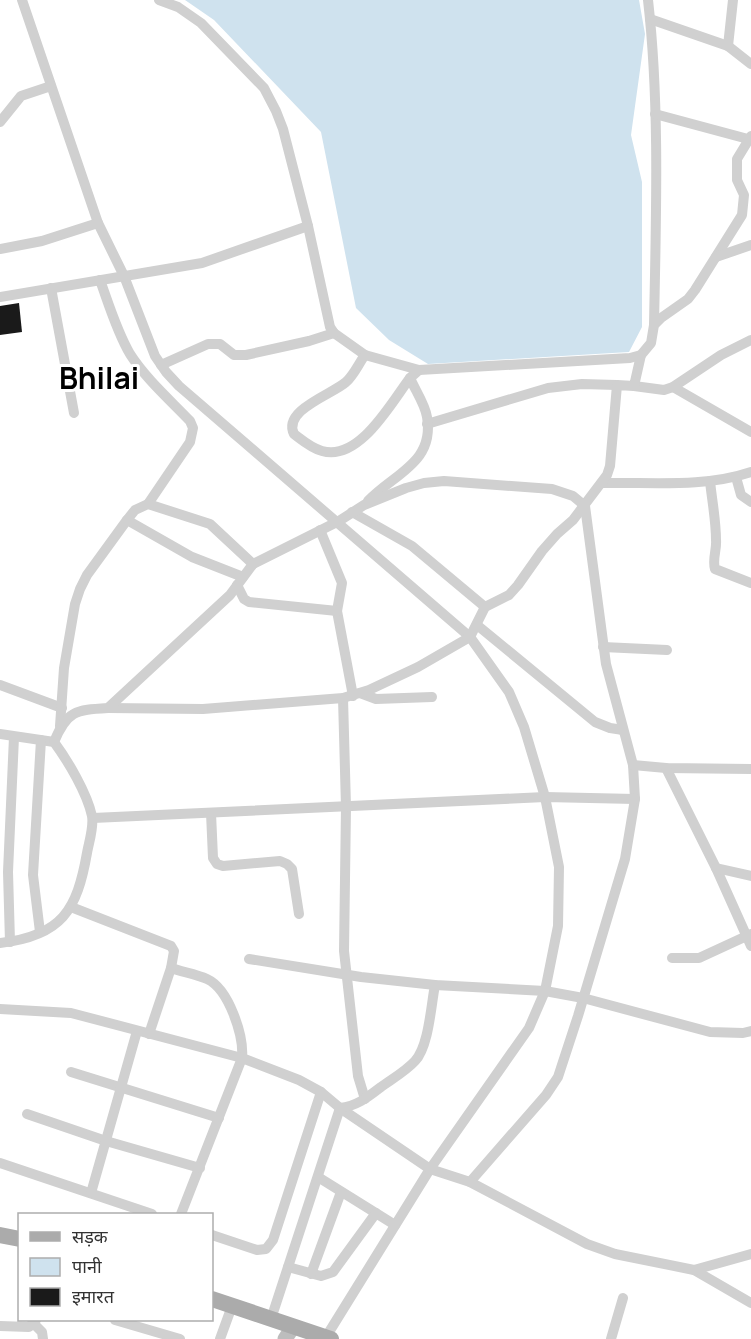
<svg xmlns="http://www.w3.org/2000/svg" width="751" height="1339" font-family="Manrope,'Noto Sans Devanagari',sans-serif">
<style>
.water{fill:#cfe2ee}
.building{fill:#1a1a1a}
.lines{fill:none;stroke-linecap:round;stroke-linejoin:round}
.street{stroke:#d0d0d0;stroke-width:10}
.secondary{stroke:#bdbdbd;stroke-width:15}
.primary{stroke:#ababab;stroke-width:16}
.labels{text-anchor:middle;stroke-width:6;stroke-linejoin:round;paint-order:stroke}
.town-label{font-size:30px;font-weight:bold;fill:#000;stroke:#fff}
</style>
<rect width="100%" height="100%" fill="#fff"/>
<path class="water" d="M185,0H639L645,34L631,135L642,182V327L629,352L428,364L389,340L356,308L321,132L214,20Z"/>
<path class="building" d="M19,303L22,332L0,335V306Z"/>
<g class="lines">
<g class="street">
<path d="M22,0L98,223L124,276L155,356L166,372L179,386L470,637L509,692L524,727L545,797L559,867L558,926L545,991L529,1028L430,1169L326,1337"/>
<path d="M159,0L178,7L201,23L264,88L276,111L283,129L308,226L330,327L334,333L365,355L419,370L630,358L641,355L651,343L654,325L661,318L688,299L695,290L742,215L744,195L737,180V159L751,136"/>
<path d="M648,0C660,105 656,219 654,325"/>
<path d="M650,19L728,46L751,64"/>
<path d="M728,46L733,0"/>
<path d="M655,114L748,139"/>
<path d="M0,122L21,96L51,86"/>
<path d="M0,249L42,241L98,223"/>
<path d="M716,257L751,245"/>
<path d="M100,280C109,305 117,332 130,354C146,379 170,400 190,421L193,428L190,442L148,504"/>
<path d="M51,288L74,413"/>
<path d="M0,297L202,263L308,226"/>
<path d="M365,355C359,363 354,375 346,382C333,394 282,410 294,434C302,440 311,448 322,451C359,462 391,403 410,378L419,370"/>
<path d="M161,365L208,344H220L234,355H246L309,341L334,333"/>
<path d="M634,386L664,390L673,387L721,355L751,340"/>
<path d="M673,387L751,432"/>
<path d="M427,424L548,388L582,384L617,385"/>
<path d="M736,477L741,495L751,502"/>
<path d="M710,481C712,501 716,520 716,540C717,550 712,559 715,569L751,583"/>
<path d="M602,483C651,482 704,488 751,472"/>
<path d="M368,501C393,474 435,463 427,417C425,404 415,390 410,378"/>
<path d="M352,512L412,546L485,607"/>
<path d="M127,520L192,557L243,577"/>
<path d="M320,530L342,583L337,611L353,696"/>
<path d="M237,585L244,599L249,602L337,611"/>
<path d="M477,625L595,722L610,728L623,730"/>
<path d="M603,647L667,650"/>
<path d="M0,685L62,708"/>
<path d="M360,693L376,699L432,697"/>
<path d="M343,698L346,807L344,951L358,1076L365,1099"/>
<path d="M108,708L203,709L343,698L369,690L418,667L470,637L485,607L509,595L518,585L542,551L557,534L573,520L607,475L610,466L617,385L634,386L641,355"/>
<path d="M60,726L64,668L75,604L80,589L87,575L127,520L135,510L148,504L210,524L253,564"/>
<path d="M0,734L54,742C68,761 87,793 92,816C94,827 89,842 87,853C77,910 62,936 0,943"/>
<path d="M54,742C67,711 75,710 108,708L230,595L253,564L339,521L364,505L406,488L424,483L444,481L552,489L573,496L585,506L606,664L633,765L635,799L625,859L578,1016L558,1077L546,1095L470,1182"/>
<path d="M633,765L666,768L751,769"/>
<path d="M666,768L716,868L751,946"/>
<path d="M211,813L213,858L217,864L223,866L280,861L287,864L292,869L299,914"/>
<path d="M93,818L545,797L635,799"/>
<path d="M716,868L751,876"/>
<path d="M71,907L171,946L174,951L171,968C182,972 196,974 207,979C229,989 244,1036 242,1058L181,1214"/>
<path d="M40,932L33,875L41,740"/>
<path d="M10,942L8,872L14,737"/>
<path d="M672,958H699L751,934"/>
<path d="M249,959L361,977L435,985L545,991L583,998L710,1032L743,1033L751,1031"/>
<path d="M0,1009L71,1013L242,1058L299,1080L321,1092L340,1108L430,1169L470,1182L587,1244L615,1254L694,1270L751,1303"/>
<path d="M149,1034L171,968"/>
<path d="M71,1072L219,1118"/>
<path d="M27,1114L106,1141L200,1168"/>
<path d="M0,1163L152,1214"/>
<path d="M318,1177L395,1225"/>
<path d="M91,1193L137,1031"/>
<path d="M212,1235L257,1250L266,1249L273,1240L321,1092"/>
<path d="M288,1267L321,1276L333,1272L376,1213"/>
<path d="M694,1270L751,1254"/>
<path d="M311,1274L341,1192"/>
<path d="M271,1319L340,1108C357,1106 368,1097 381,1087C392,1079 406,1071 415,1061C429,1046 431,1005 435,985"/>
<path d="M115,1320L180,1339"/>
<path d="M34,1324L42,1332L43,1339"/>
<path d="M0,1326L29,1327L36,1320"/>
<path d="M220,1339L232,1306"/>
<path d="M611,1339L623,1298"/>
</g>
<path class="secondary" d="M285,1339L293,1327"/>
<g class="primary">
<path d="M0,1235L20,1239"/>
<path d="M212,1299L331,1339"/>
</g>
</g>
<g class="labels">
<g class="town-label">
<text x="99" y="389">Bhilai</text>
</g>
</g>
<rect x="18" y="1213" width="195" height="108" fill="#ffffff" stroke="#adadad" stroke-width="1.5"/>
<rect x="30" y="1232" width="30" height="9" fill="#ababab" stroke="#adadad" stroke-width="1.5"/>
<text x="72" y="1243" font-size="18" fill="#333333">सड़क</text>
<rect x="30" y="1258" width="30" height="18" fill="#cfe2ee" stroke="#adadad" stroke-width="1.5"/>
<text x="72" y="1273" font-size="18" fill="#333333">पानी</text>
<rect x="30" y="1288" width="30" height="18" fill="#1a1a1a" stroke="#adadad" stroke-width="1.5"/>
<text x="72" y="1303" font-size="18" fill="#333333">इमारत</text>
</svg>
